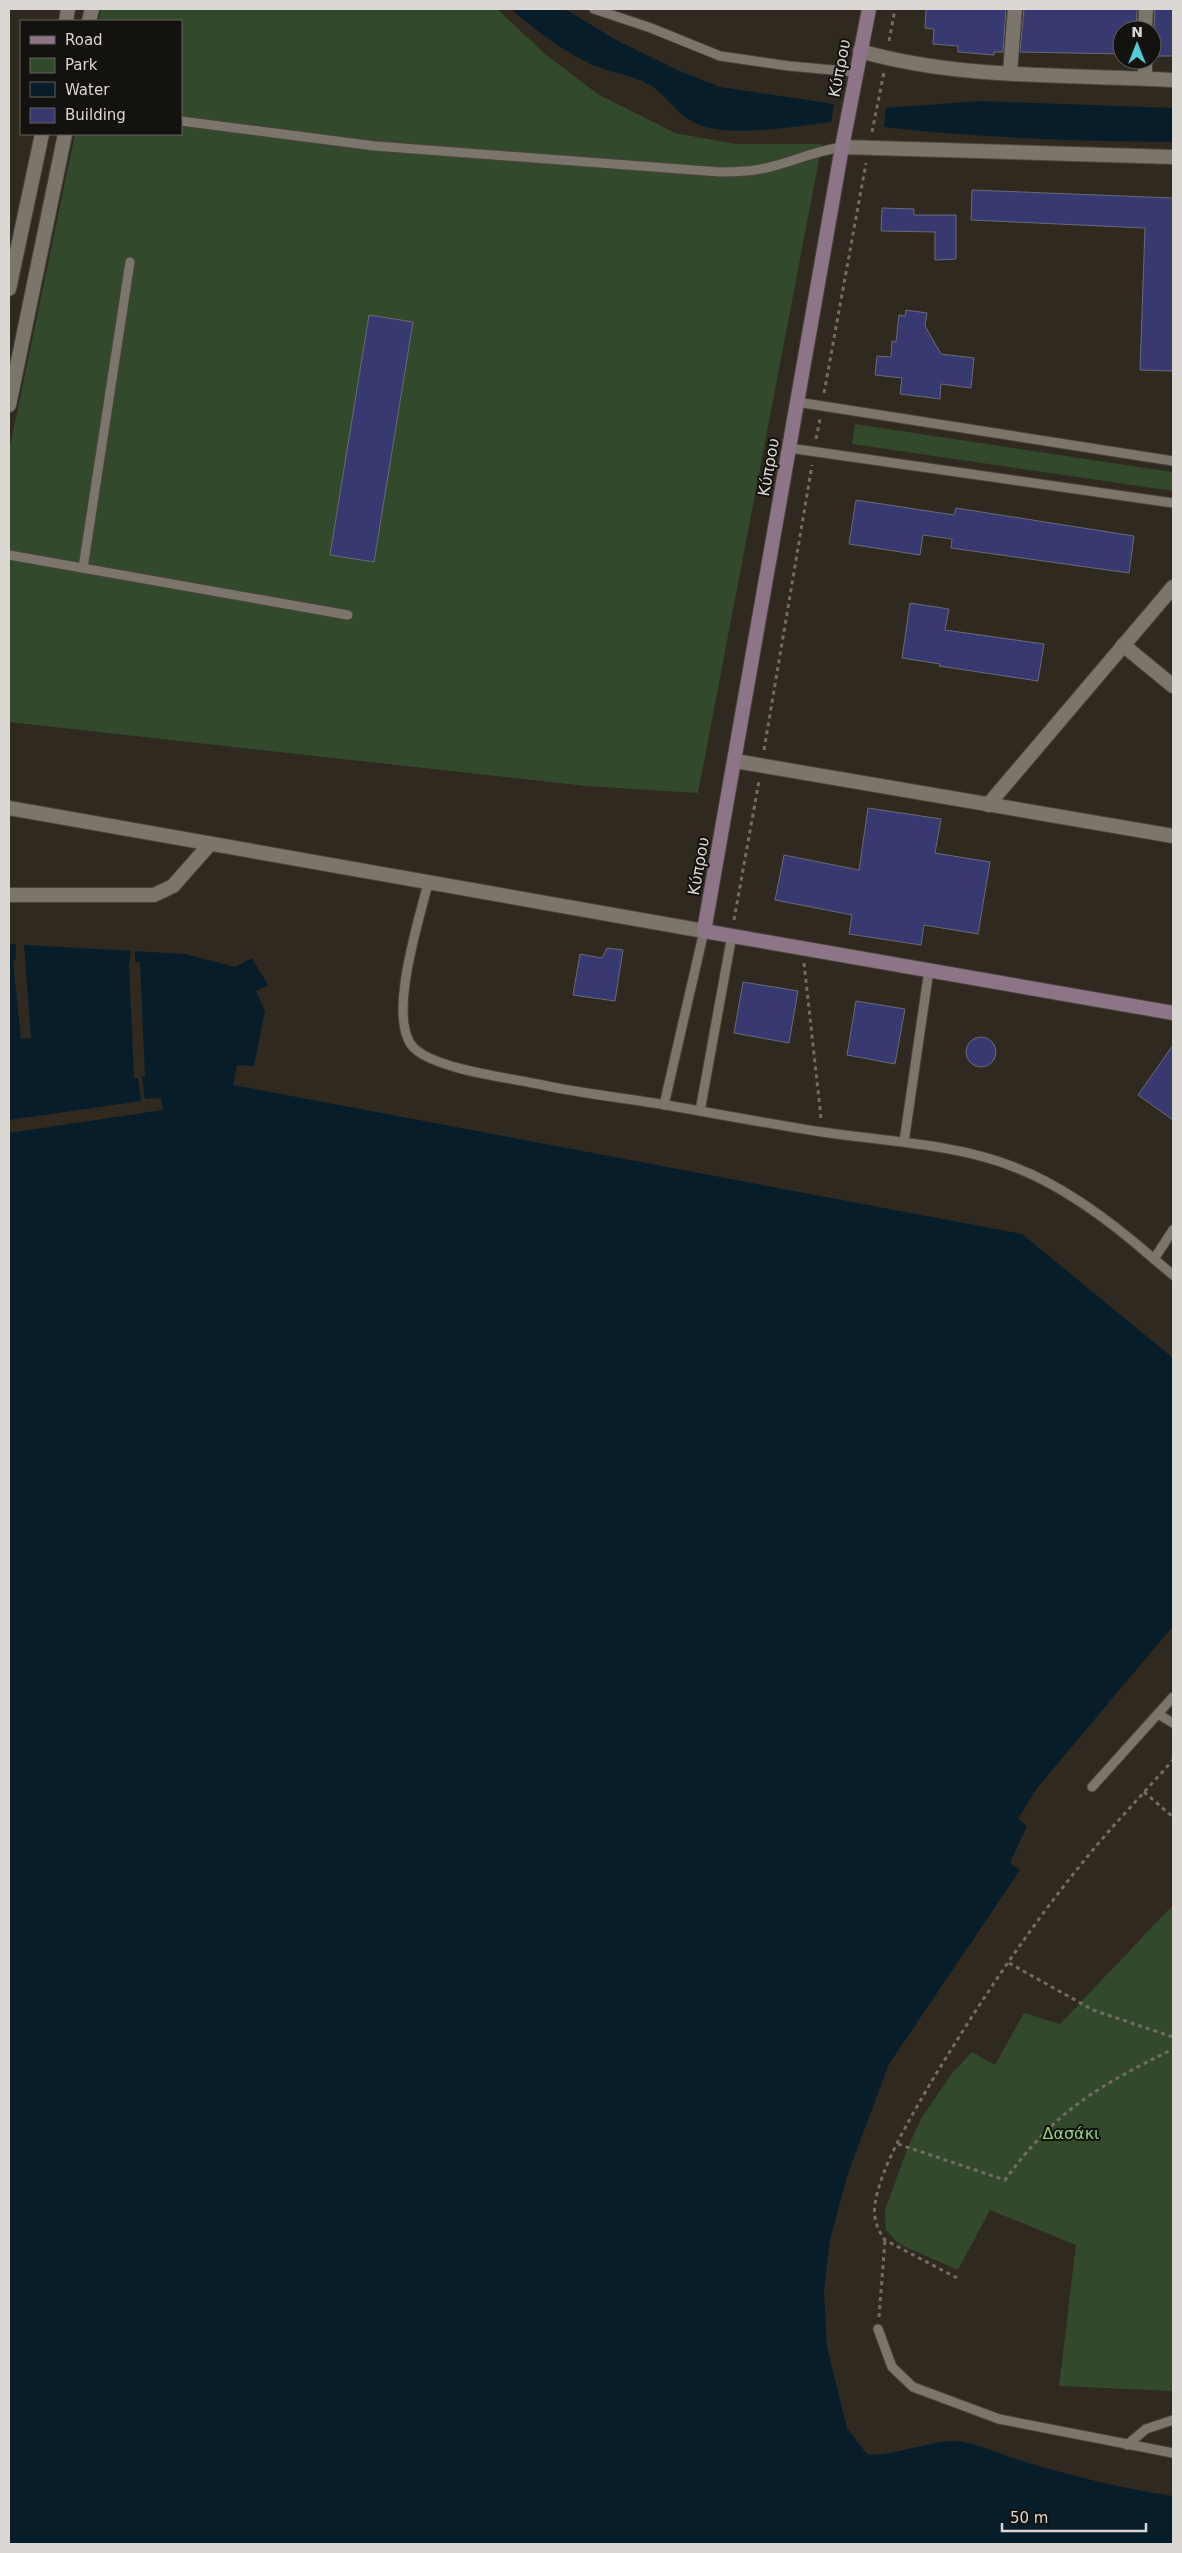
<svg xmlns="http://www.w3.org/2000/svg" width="1182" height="2553" font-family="'DejaVu Sans',sans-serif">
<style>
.green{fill:#324a2b}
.water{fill:#071d2a}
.pier{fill:#2f2920}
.building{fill:#393972;stroke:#696a76}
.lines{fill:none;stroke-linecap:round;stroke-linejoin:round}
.service-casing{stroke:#4a443d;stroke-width:11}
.minor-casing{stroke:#4a443d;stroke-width:16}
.tertiary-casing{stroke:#4a443d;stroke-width:16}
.secondary-casing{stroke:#4a443d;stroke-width:16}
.path{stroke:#726c65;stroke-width:3;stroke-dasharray:4 4;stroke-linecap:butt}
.service{stroke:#7c756b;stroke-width:9}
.minor{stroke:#7c756b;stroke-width:14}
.tertiary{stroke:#7c756b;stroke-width:14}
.secondary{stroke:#8d7487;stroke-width:14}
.labels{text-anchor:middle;stroke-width:4;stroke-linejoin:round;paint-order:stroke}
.street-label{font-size:16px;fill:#dbd7d2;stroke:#14120e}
.park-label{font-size:16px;fill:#96d383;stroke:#14120e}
</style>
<rect width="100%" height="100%" fill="#2f2920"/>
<g class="green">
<path d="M101,9H497L545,54L599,95L675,133L736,144H822L698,793L586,786L9,722V451L75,134H181V21H99Z"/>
<path d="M855,424L1172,472L1173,491L852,444Z"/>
<path d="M1173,1905V2391L1059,2386L1076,2245L990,2210L958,2270L899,2244L886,2230L885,2210L908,2147L922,2117L953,2072L972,2052L995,2065L1024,2013L1060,2024Z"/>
</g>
<g class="water">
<path d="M511,9H565L616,40L677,70L720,87L834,104L831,122C796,126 737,137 703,126C680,119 671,100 653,87C634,74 609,73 589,63C561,50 534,29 511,9Z"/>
<path d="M980,101L1173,108V142C1077,141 979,138 884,127L886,108Z"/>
<path d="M9,944L185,954L235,967L252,958L268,985L256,991L265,1011L254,1066L237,1065L233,1085L1022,1234L1173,1358V1626L1037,1788L1018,1819L1027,1826L1010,1863L1020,1870L889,2064L847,2176L830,2240L824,2291L827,2347L847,2428L866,2453C880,2460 932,2440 955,2441C973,2442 1006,2456 1025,2462C1073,2476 1123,2489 1173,2496V2544H9Z"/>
</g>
<g class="pier">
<path d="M16,944H24L31,1038L21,1039L13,961L16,959Z"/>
<path d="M131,951H135V962H140L145,1076L142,1077L145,1099L161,1098L163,1110L9,1133V1120L141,1101L138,1078H134L129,964Z"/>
</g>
<g class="building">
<path d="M926,9H1006L1003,52H994V55L958,52V46L933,44L934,29L925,28Z"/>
<path d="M1024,9H1137L1136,30H1122V54L1020,52Z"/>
<path d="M1155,9H1173V56H1153Z"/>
<path d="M972,190L1173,198V371L1140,370L1145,228L971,220Z"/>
<path d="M882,208L914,209V215H956V259L935,260V232L881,231Z"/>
<path d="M906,310L927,313L925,326L941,354L974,358L971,388L941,384L940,399L900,394L902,378L875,375L877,356L891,357L892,341L896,342L899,315L905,316Z"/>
<path d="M369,315L413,322L374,562L330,555Z"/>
<path d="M856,500L954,515L956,508L1134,536L1129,573L951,548L952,539L923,535L920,555L849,544Z"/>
<path d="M910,603L949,609L945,630L1044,644L1038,681L939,666L940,664L902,658Z"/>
<path d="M868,808L941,819L935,853L990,862L978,934L924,925L921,945L849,934L852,915L775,900L784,855L859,870Z"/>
<path d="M607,948L623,950L615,1001L573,995L580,954L602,958Z"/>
<path d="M743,982L798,991L789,1043L734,1033Z"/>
<path d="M856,1001L905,1009L895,1064L847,1055Z"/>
<circle cx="981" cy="1052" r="15"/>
<path d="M1173,1045V1120L1138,1095Z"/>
</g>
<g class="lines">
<g class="service-casing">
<g id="service">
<path d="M594,9L651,28L720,56L789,66L855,72"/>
<path d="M181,121L375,146L720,172C735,172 751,172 766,168C792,162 815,151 842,147"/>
<path d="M797,402L1173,461"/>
<path d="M789,448L1173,503"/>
<path d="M9,555L348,615"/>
<path d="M83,568L130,262"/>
<path d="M428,883C420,918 385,1022 415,1049C439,1070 511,1078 543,1085C584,1094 625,1098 666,1105C718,1114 770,1124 822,1132C882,1141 958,1144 1014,1167C1065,1186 1113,1223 1154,1259"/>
<path d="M664,1105L704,931"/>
<path d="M700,1111L732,935"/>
<path d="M904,1142L929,970"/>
<path d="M1173,1230L1154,1259L1173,1275"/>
<path d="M1158,1714L1173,1723"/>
<path d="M1092,1787L1173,1697"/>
<path d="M878,2329L892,2367L913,2387L999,2419L1173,2453"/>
<path d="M1127,2445L1146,2429L1173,2420"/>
</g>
</g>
<g class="minor-casing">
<g id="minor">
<path d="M1145,30L1146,9"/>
<path d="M860,51C961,80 1070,74 1173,80"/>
<path d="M1010,72L1015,9"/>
<path d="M1145,78V60"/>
<path d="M842,147L1173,157"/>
<path d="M1123,645L1173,686"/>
<path d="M735,761L1173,836"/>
<path d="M988,805L1173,587"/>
</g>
</g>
<g class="tertiary-casing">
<g id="tertiary">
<path d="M66,21L68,9"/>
<path d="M89,21L92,9"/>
<path d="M9,289L42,134"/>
<path d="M9,405L65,134"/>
<path d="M9,808L704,931"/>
<path d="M9,895H154L173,886L210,844"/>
</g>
</g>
<g class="secondary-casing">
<path id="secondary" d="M869,9L842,147L704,931L1173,1013"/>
</g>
<g class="path">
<path d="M889,41L895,9"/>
<path d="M872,132L884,72"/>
<path d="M824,393L866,163"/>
<path d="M816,439L820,419"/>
<path d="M764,750L812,465"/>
<path d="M734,920L759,781"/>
<path d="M804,963L821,1118"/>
<path d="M1144,1792L1173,1817"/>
<path d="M1009,1963L1093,2010L1173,2037"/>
<path d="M898,2144L1005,2180C1055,2111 1098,2086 1173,2049"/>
<path d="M957,2278L885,2240C877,2229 873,2218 875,2204C880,2168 911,2117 930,2084C976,2008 1026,1932 1083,1862C1111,1827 1143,1794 1173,1760"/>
<path d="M879,2317L885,2240"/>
</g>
<use href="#service" class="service"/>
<use href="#minor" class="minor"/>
<use href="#tertiary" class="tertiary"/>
<use href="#secondary" class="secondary"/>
</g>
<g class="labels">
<g class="street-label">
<text transform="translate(839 68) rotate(-79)" y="6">Κύπρου</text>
<text transform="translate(768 467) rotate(-80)" y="6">Κύπρου</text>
<text transform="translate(698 866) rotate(-80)" y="6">Κύπρου</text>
</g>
<g class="park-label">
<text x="1071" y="2139">Δασάκι</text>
</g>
</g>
<rect width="1182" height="2553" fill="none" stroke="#dbd7d2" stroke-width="20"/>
<rect x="20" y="20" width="162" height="115" fill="#14120e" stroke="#64615c"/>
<rect x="30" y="36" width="25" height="8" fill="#8d7487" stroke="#64615c"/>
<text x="65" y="45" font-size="15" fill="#dbd7d2">Road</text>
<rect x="30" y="58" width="25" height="15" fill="#324a2b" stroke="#64615c"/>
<text x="65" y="70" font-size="15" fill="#dbd7d2">Park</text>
<rect x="30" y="82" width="25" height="15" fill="#071d2a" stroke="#64615c"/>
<text x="65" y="95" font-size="15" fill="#dbd7d2">Water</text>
<rect x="30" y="108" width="25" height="15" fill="#393972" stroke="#64615c"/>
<text x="65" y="120" font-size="15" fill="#dbd7d2">Building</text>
<g transform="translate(1137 45)"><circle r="24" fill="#14120e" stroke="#64615c"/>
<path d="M0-4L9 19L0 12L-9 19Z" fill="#52ccd6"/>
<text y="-8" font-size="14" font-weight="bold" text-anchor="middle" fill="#dbd7d2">N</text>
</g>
<path d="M1002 2523v8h144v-8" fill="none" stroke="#dbd7d2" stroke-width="2.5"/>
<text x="1010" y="2523" font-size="15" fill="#dbd7d2" stroke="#14120e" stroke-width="4" paint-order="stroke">50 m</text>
</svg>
